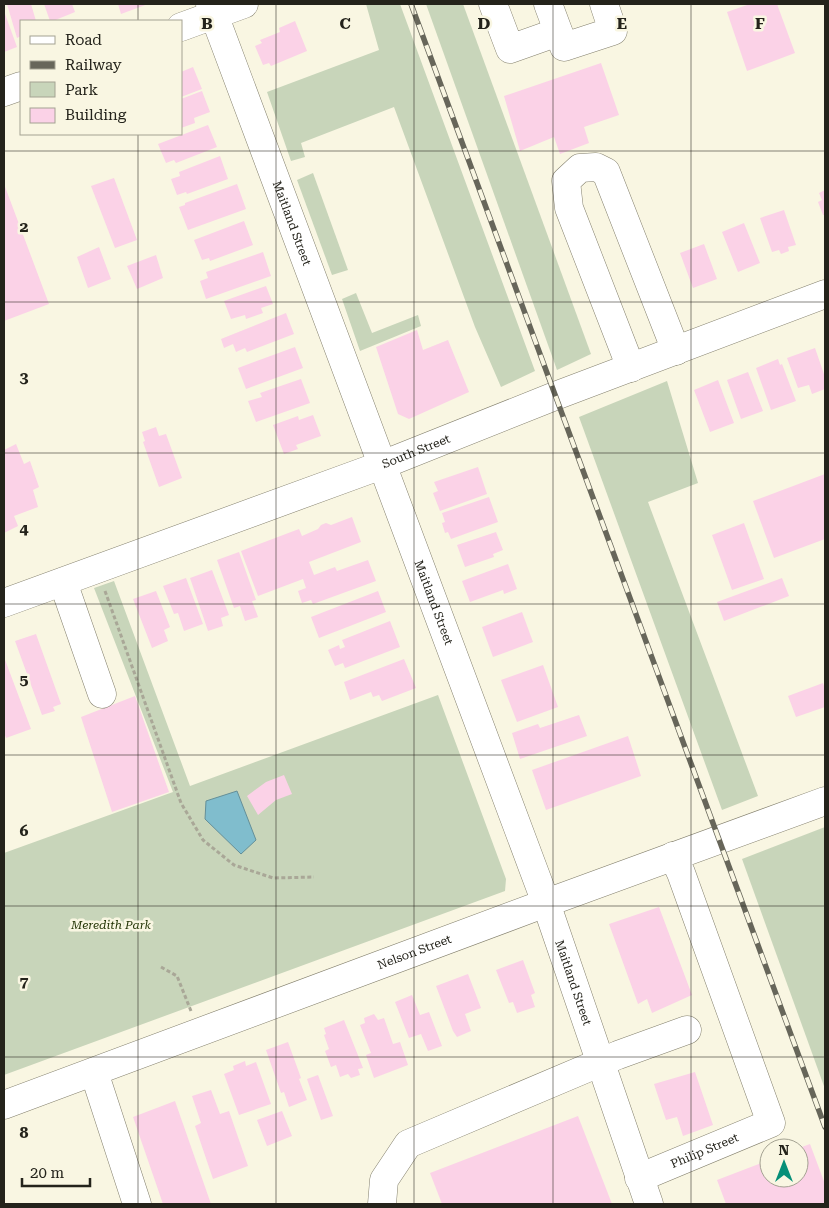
<svg xmlns="http://www.w3.org/2000/svg" width="829" height="1208" font-family="'Roboto Serif',serif">
<style>
.green{fill:#c8d5ba}
.water{fill:#80bdcd;stroke:#648f98}
.building{fill:#fbd2e7}
.lines{fill:none;stroke-linecap:round;stroke-linejoin:round}
.minor-casing{stroke:#84806e;stroke-width:29}
.path{stroke:#a9a797;stroke-width:3;stroke-dasharray:4 2.5;stroke-linecap:butt}
.minor{stroke:#fff;stroke-width:28}
.rail-casing{stroke:#67665a;stroke-width:5.5}
.rail{stroke:#f9f6e2;stroke-width:4;stroke-dasharray:11;stroke-linecap:butt}
.grid{fill:none;stroke:#24231b;stroke-width:1;stroke-opacity:0.55}
.labels{text-anchor:middle;stroke-width:5;stroke-linejoin:round;paint-order:stroke}
.street-label{font-size:12px;fill:#24231b;stroke:#f9f6e2}
.park-label{font-size:12px;font-style:italic;fill:#1f3100;stroke:#f9f6e2}
.grid-label{font-size:16px;text-anchor:middle;font-weight:bold;fill:#24231b;stroke:#f9f6e2;stroke-width:5;stroke-linejoin:round;paint-order:stroke}
</style>
<rect width="100%" height="100%" fill="#f9f6e2"/>
<g class="green">
<path d="M366,4H400L535,371L501,387L475,327L394,107L301,143L305,157L291,161L267,92L379,50Z"/>
<path d="M426,4H463L591,354L557,370Z"/>
<path d="M313,173L348,270L332,275L297,180Z"/>
<path d="M356,293L372,333L418,315L421,326L360,351L342,299Z"/>
<path d="M667,381L698,483L648,502L758,796L722,810L579,417Z"/>
<path d="M114,581L190,786L438,695L506,879L505,891L4,1075V853L173,792L94,588Z"/>
<path d="M825,827V1089L742,859Z"/>
</g>
<path class="water" d="M237,791L256,840L241,854L205,819L206,801Z"/>
<g class="building">
<path d="M7,4H31L36,21H21V36L17,38Z"/>
<path d="M44,4H72L75,12L53,21H50Z"/>
<path d="M118,4H148L121,14Z"/>
<path d="M750,4H777L795,53L747,71L727,12Z"/>
<path d="M4,11L17,47L4,52Z"/>
<path d="M295,21L307,51L271,66L269,63L263,65L255,46L262,43L260,40L280,32L279,28Z"/>
<path d="M601,63L619,115L584,127L589,143L560,154L554,137L520,151L504,96Z"/>
<path d="M193,67L202,89L181,97V72Z"/>
<path d="M202,91L210,112L194,118L195,123L181,128V99Z"/>
<path d="M208,125L217,147L176,163L174,160L166,163L158,144Z"/>
<path d="M220,156L228,179L187,194L186,192L177,195L171,179L180,176L179,172Z"/>
<path d="M114,178L137,240L115,248L91,186Z"/>
<path d="M4,184L49,304L4,321Z"/>
<path d="M237,184L246,209L188,230L179,207L185,205V203Z"/>
<path d="M825,190V215H823L818,202L822,200L819,193Z"/>
<path d="M784,210L796,245L788,247L789,251L781,254L779,250L772,252L760,218Z"/>
<path d="M244,221L253,245L210,261L209,258L202,260L194,240Z"/>
<path d="M744,223L760,263L738,272L722,232Z"/>
<path d="M704,244L717,279L693,288L680,253Z"/>
<path d="M99,247L111,279L88,288L77,257Z"/>
<path d="M263,252L271,276L206,299L200,281L208,278L206,272Z"/>
<path d="M156,255L163,278L137,289L127,266Z"/>
<path d="M266,286L273,304L261,308L263,313L246,319L245,315L231,319L224,301Z"/>
<path d="M286,313L294,334L247,352L245,348L236,352L233,344L224,348L221,339Z"/>
<path d="M417,330L423,350L448,340L469,392L409,419L398,414L376,347Z"/>
<path d="M295,347L303,368L246,389L238,368Z"/>
<path d="M815,348L825,377V389L812,394L809,385L798,388L787,358Z"/>
<path d="M778,359L780,365L782,364L796,401L771,410L756,368Z"/>
<path d="M748,372L763,411L741,419L727,380Z"/>
<path d="M301,379L310,403L256,422L248,401L262,397L260,393Z"/>
<path d="M718,380L734,423L710,432L694,390Z"/>
<path d="M313,415L321,436L296,445L298,449L284,454L273,425L298,416L299,420Z"/>
<path d="M156,427L159,436L166,434L182,478L159,487L143,442L145,441L142,432Z"/>
<path d="M16,444L24,464L30,461L39,487L33,490L38,507L14,516L18,526L4,533V450Z"/>
<path d="M478,467L487,494L440,511L433,493L438,491L434,482Z"/>
<path d="M825,474V539L774,558L753,501Z"/>
<path d="M489,497L498,522L451,539L448,532L445,533L442,523L445,522L442,513Z"/>
<path d="M352,517L361,542L309,562L314,575L335,567L337,571L368,560L376,581L313,604L311,600L302,603L298,591L306,588L303,579L258,596L241,551L299,529L302,536L318,529L321,525L326,523L331,525Z"/>
<path d="M744,523L764,579L732,590L712,535Z"/>
<path d="M496,532L503,550L493,554L494,557L465,567L457,545Z"/>
<path d="M239,552L256,600L252,601L258,617L245,621L240,606L234,608L217,560Z"/>
<path d="M508,564L517,589L504,594L503,590L470,602L462,581Z"/>
<path d="M212,570L229,615L221,618L223,626L208,631L190,578Z"/>
<path d="M186,578L203,624L184,631L178,613L174,614L163,586Z"/>
<path d="M782,578L789,596L724,621L717,602Z"/>
<path d="M156,591L170,627L164,630L168,641L152,648L133,599Z"/>
<path d="M378,591L386,612L319,638L311,617Z"/>
<path d="M522,612L533,642L493,657L482,627Z"/>
<path d="M390,621L400,647L345,668L343,663L335,666L328,650L339,645L340,649L345,647L342,640Z"/>
<path d="M36,634L61,704L53,707L55,711L42,715L15,641Z"/>
<path d="M4,657L31,729L6,738L4,733Z"/>
<path d="M404,659L416,688L382,701L379,695L373,697L371,692L350,700L344,682Z"/>
<path d="M543,665L558,707L517,722L501,680Z"/>
<path d="M823,683L825,689V707L796,717L788,696Z"/>
<path d="M135,696L169,792L112,812L81,717Z"/>
<path d="M579,715L587,736L520,759L512,733L538,724L540,728Z"/>
<path d="M628,736L641,776L546,810L532,770Z"/>
<path d="M284,775L292,794L276,800L258,815L247,796L266,782Z"/>
<path d="M659,907L692,995L652,1013L647,999L638,1004L609,924Z"/>
<path d="M523,960L535,993L531,995L535,1007L517,1013L513,1002L509,1003L496,970Z"/>
<path d="M468,974L481,1008L465,1014L471,1031L457,1037L453,1031L436,986Z"/>
<path d="M412,995L420,1015L429,1012L442,1046L428,1051L421,1034L409,1038L395,1002Z"/>
<path d="M374,1014L378,1020L384,1018L393,1044L400,1042L408,1065L374,1078L366,1055L371,1053L360,1025L365,1023L364,1018Z"/>
<path d="M344,1020L363,1068L358,1069L360,1075L351,1078L348,1074L340,1077L336,1065L331,1067L325,1051L329,1049L324,1035L326,1034L324,1028Z"/>
<path d="M288,1042L301,1078L299,1079L307,1100L289,1107L284,1092L281,1093L266,1050Z"/>
<path d="M245,1061L246,1066L256,1062L271,1104L239,1115L224,1074L234,1070L233,1066Z"/>
<path d="M695,1072L713,1125L683,1136L677,1117L666,1120L654,1084Z"/>
<path d="M318,1075L333,1116L321,1120L307,1079Z"/>
<path d="M211,1090L220,1114L229,1111L248,1166L213,1179L195,1126L201,1123L192,1096Z"/>
<path d="M175,1101L211,1204H163L133,1117Z"/>
<path d="M282,1111L292,1136L267,1146L257,1120Z"/>
<path d="M578,1116L612,1204H442L430,1173Z"/>
<path d="M810,1144L825,1184V1204H726L717,1180L769,1160V1178H799V1148Z"/>
</g>
<g class="lines">
<g class="minor-casing">
<g id="minor">
<path id="s1" d="M210,4L546,903L649,1204"/>
<path d="M493,4L510,49L558,32"/>
<path d="M548,4L564,47L613,31L604,4"/>
<path d="M181,27L244,4"/>
<path d="M4,92L21,86"/>
<path d="M631,368L569,208L566,181L580,168L596,167L606,172L676,351"/>
<path d="M63,582L102,694"/>
<path id="s2" d="M4,603L382,465L555,396L825,294"/>
<path d="M94,1072L137,1204"/>
<path id="s3" d="M4,1105L546,903L825,801"/>
<path id="s4" d="M639,1178L771,1123L681,873L673,856"/>
<path d="M382,1204L384,1180L408,1144L618,1055L687,1030"/>
</g>
</g>
<g class="path">
<path d="M105,591L181,803L203,840L234,865L273,878L314,877"/>
<path d="M161,967L177,976L191,1011"/>
</g>
<use href="#minor" class="minor"/>
<g class="rail-casing">
<path id="rail" d="M411,4L825,1127"/>
</g>
<use href="#rail" class="rail"/>
</g>
<path class="grid" d="M138,4V21M276,4V1204M414,4V1204M553,4V1204M691,4V1204M138,134V1204M4,151H825M4,302H825M4,453H825M4,604H825M4,755H825M4,906H825M4,1057H825"/>
<g class="labels">
<g class="street-label">
<text dy="4" stroke="none"><textPath href="#s1" startOffset="234">Maitland Street</textPath></text>
<text dy="4" stroke="none"><textPath href="#s2" startOffset="439">South Street</textPath></text>
<text dy="4" stroke="none"><textPath href="#s1" startOffset="639">Maitland Street</textPath></text>
<text dy="4" stroke="none"><textPath href="#s3" startOffset="438">Nelson Street</textPath></text>
<text dy="4" stroke="none"><textPath href="#s1" startOffset="1044">Maitland Street</textPath></text>
<text dy="4" stroke="none"><textPath href="#s4" startOffset="71">Philip Street</textPath></text>
</g>
<g class="park-label">
<text x="111" y="929">Meredith Park</text>
</g>
</g>
<g class="grid-label">
<text x="207" y="29">B</text>
<text x="345" y="29">C</text>
<text x="484" y="29">D</text>
<text x="622" y="29">E</text>
<text x="760" y="29">F</text>
<text x="24" y="232">2</text>
<text x="24" y="383">3</text>
<text x="24" y="534">4</text>
<text x="24" y="685">5</text>
<text x="24" y="836">6</text>
<text x="24" y="987">7</text>
<text x="24" y="1138">8</text>
</g>
<rect width="829" height="1208" fill="none" stroke="#24231b" stroke-width="10"/>
<rect x="20" y="20" width="162" height="115" fill="#f9f6e2" stroke="#a4a292"/>
<rect x="30" y="36" width="25" height="8" fill="#ffffff" stroke="#a4a292"/>
<text x="65" y="45" font-size="15" fill="#24231b">Road</text>
<rect x="30" y="61" width="25" height="8" fill="#67665a" stroke="#a4a292"/>
<text x="65" y="70" font-size="15" fill="#24231b">Railway</text>
<rect x="30" y="82" width="25" height="15" fill="#c8d5ba" stroke="#a4a292"/>
<text x="65" y="95" font-size="15" fill="#24231b">Park</text>
<rect x="30" y="108" width="25" height="15" fill="#fbd2e7" stroke="#a4a292"/>
<text x="65" y="120" font-size="15" fill="#24231b">Building</text>
<g transform="translate(784 1163)"><circle r="24" fill="#f9f6e2" stroke="#a4a292"/>
<path d="M0-4L9 19L0 12L-9 19Z" fill="#068f78"/>
<text y="-8" font-size="14" font-weight="bold" text-anchor="middle" fill="#24231b">N</text>
</g>
<path d="M22 1178v8h68v-8" fill="none" stroke="#24231b" stroke-width="2.5"/>
<text x="30" y="1178" font-size="15" fill="#24231b" stroke="#f9f6e2" stroke-width="4" paint-order="stroke">20 m</text>
</svg>
